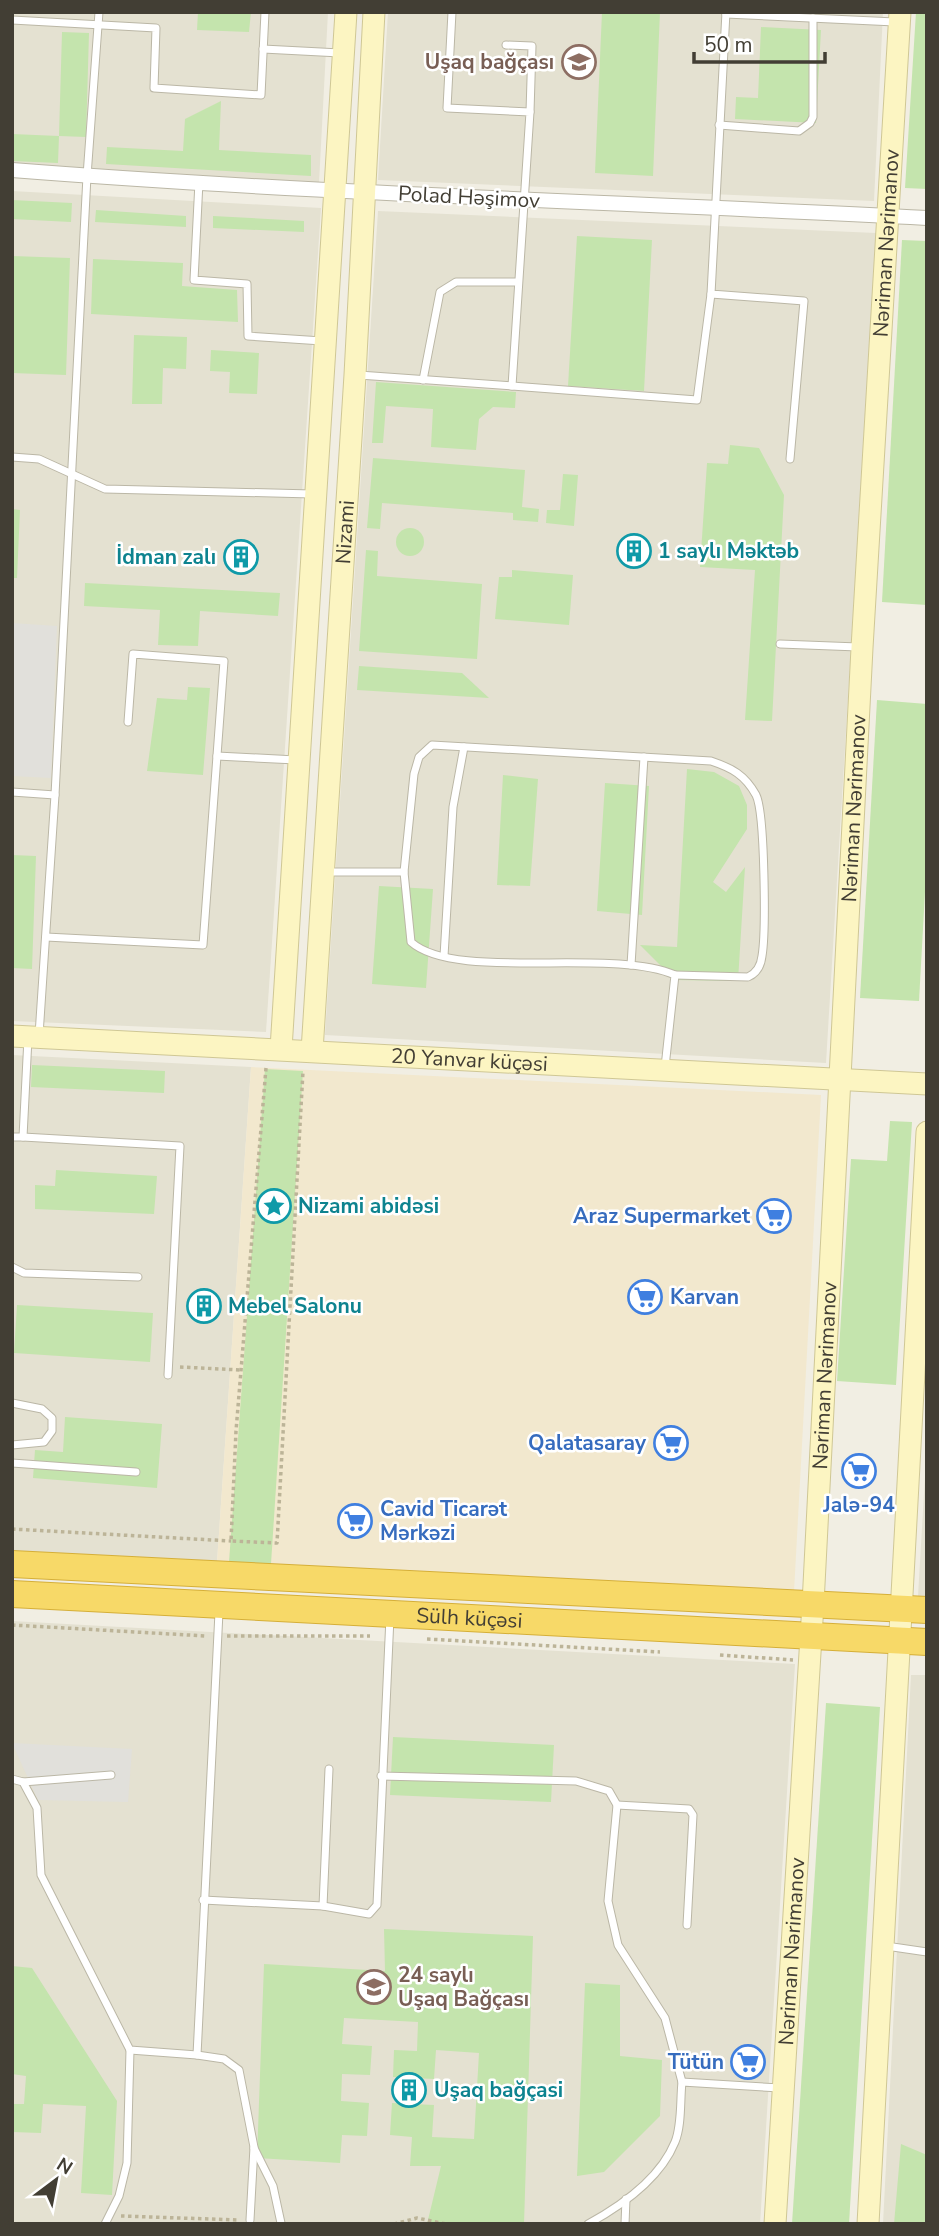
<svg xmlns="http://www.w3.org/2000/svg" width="939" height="2236" font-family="'Nunito Sans',sans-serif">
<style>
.residential{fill:#e4e1d1}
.commercial{fill:#f2e8ce}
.green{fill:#c4e4ad}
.parking{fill:#e1e0db}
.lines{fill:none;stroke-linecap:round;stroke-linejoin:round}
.lane-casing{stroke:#bbb7a6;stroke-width:9}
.street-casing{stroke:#bbb7a6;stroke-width:16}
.secondary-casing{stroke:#cfc795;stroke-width:23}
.highway-casing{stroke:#d5af39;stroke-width:28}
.path{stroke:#bcb498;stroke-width:3.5;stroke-dasharray:3.5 3.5;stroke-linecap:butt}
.lane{stroke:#fff;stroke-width:7}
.street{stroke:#fff;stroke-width:14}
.secondary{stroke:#fcf5c2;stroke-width:21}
.highway{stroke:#f7d968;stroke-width:26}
.labels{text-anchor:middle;stroke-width:5;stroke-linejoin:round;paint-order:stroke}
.education-label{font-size:21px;font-weight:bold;fill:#785e54;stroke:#fff;text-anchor:end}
.street-label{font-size:21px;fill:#423e34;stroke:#fff}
.culture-label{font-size:21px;font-weight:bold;fill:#0d838f;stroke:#fff;text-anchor:start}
.shop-label{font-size:21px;font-weight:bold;fill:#366cbe;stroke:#fff;text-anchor:end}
</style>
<rect width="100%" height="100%" fill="#f1eee3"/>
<g class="residential">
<path d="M12,12H328L319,183L12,165Z"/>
<path d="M388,12H883L874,201L378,180Z"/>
<path d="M12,191L321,208L266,1032L12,1021Z"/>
<path d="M378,211L876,233L826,1063L325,1035Z"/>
<path d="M12,1055L251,1067L217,1562L12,1551Z"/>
<path d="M927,1443V1596H918Z"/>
<path d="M12,1621L795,1664L760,2224H12Z"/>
<path d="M911,1675H927V2224H883Z"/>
</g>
<path class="commercial" d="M251,1067L821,1095L794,1592L217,1562Z"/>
<g class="green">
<path d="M198,12H251L249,32L197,30Z"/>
<path d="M602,12H660L653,176L595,173Z"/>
<path d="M916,12H927V189L905,188Z"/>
<path d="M761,27L821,30L816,123L735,119L736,97L758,98Z"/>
<path d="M62,32L89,33L86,137L59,136L58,163L12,161V134L59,136Z"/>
<path d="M221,101L219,150L311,155V176L106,164L107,147L183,151L185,119Z"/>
<path d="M12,200L72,203L71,222L12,219Z"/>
<path d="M96,210L186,216V227L95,222Z"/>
<path d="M213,216L304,221V232L213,228Z"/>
<path d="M577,236L652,240L644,391L568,386Z"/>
<path d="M902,240L927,241V605L882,602Z"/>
<path d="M12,256L70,258L66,375L12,373Z"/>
<path d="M93,259L183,263L182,286L237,290L238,322L91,314Z"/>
<path d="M134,335L187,337L186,369L163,368L162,404H132Z"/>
<path d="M211,350L259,353L257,394L229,393L230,372L210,371Z"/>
<path d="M376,382L516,392L515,408L493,407L479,419L476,450L431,447L433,409L386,406L383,443H372Z"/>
<path d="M730,445L759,448L784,495L772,721L745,720L755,570L700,567L707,463L728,464Z"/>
<path d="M373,458L525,470L522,507L539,509L538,522L513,520V513L382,503L380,529L367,528Z"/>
<path d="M563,474L578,475L574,526L546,523L547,510H560Z"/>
<path d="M12,509L20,510L17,578H12Z"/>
<circle cx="410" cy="542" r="14"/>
<path d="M366,550L378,551L377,576L482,584L477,659L359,651Z"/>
<path d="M512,570L573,575L569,625L495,619L499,577H512Z"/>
<path d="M85,583L280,593L278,616L200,611L198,646L158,645L160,610L84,606Z"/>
<path d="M359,666L462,673L489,698L357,690Z"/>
<path d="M188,687L210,688L203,775L147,771L157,698L187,700Z"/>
<path d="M877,700L927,704V856L919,1001L860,998Z"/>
<path d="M687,769L714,772L739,786L747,805V829L713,882L726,892L745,867L738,981L675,980L640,945L677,947Z"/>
<path d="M503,775L538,779L530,886L497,885Z"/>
<path d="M605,783L649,786L642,915L597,911Z"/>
<path d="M12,855L36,856L32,969L12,968Z"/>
<path d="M379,886L433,889L426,988L372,984Z"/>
<path d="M32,1065L165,1071L164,1093L31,1087Z"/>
<path d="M265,1069L303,1071L271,1564L229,1562Z"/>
<path d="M890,1121L912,1122L896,1385L837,1381L851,1159L887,1161Z"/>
<path d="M56,1170L157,1176L154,1214L35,1209V1185L55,1186Z"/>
<path d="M17,1305L153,1313L150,1362L14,1353Z"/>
<path d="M65,1417L162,1424L157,1488L33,1478L35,1450L63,1452Z"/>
<path d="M826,1703L880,1707L849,2224H792Z"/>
<path d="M393,1737L554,1745L551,1802L390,1795Z"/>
<path d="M384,1929L533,1936L524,2224H427L441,2166H410L412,2137L390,2135L392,2103L434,2105L432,2137L474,2139L479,2053L436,2050L434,2079L393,2077L394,2050L417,2051L418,2022L344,2018L342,2044L372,2046L370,2075L342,2074L341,2101L369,2103L367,2136L342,2135L340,2163L257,2158L264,1964L385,1971Z"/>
<path d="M12,1966L32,1968L117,2101L112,2195L81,2193L86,2106L43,2104L41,2133L12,2132V2104H24L26,2076L12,2074Z"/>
<path d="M585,1983L620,1985V2056L662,2060L660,2116L604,2172L577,2176Z"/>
<path d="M901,2144L927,2155V2224H894Z"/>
</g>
<g class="parking">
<path d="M12,623L57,626L51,778L12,776Z"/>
<path d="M12,1743L132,1749L128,1802L38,1800Z"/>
</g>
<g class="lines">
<g class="lane-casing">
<g id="lane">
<path d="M726,12L711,294L804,301L790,459"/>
<path d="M726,14L895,22"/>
<path d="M12,20L156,28L154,88L261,95L265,12"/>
<path d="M506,45L532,46L530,112"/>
<path d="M263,49L340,53"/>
<path d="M719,125L799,131L810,123L813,117V18"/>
<path d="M199,182L194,280L247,284L248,336L322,341"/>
<path d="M359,375L512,386L530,112L447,108L452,12"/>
<path d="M423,380L440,292L456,282H518"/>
<path d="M512,386L697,400L711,294"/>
<path d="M12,457L39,459L105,489L312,494"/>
<path d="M780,644L858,647"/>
<path d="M217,756L296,760"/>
<path d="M12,792L55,795"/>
<path d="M327,872H404L411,942C456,982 610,947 675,975L665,1067"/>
<path d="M404,872L414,774L419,757L432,745L711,761C732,768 745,775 756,795C765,813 766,932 762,956C761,965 757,973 748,977L675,975"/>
<path d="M46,937L203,945L224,661L133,654L128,722"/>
<path d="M444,956L453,807L464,747"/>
<path d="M631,965L644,757"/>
<path d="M39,1035L55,795L87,176L99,12"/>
<path d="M12,1137H23L28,1038"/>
<path d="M23,1137L180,1146L168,1375"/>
<path d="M12,1267L24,1273L138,1277"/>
<path d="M12,1403L42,1409L52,1418V1431L44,1442L12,1445"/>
<path d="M12,1463L136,1472"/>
<path d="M381,1776L576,1781L609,1791L617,1805L608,1901L618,1945L665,2018L682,2082"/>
<path d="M12,1779L23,1782L37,1808L41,1875L130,2050L197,2055L219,1612"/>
<path d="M23,1782L111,1775"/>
<path d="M617,1805L689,1809L693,1815L687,1925"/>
<path d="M203,1900L323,1906L369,1914L377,1905L390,1617"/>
<path d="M323,1906L329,1769"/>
<path d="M886,1946L927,1952"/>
<path d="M197,2055L224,2059L239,2070L254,2147L250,2220"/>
<path d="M254,2148L273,2186L281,2223"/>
<path d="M105,2224L119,2196L127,2163L130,2050"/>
<path d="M588,2224C621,2206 660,2179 675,2142C682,2125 680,2100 682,2082L780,2088"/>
<path d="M625,2224L626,2199"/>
</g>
</g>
<g class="street-casing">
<path id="street" d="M12,170C317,194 622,202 927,218"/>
</g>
<g class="secondary-casing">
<g id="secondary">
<path id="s1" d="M12,1036L927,1084"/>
<path d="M281,1049L346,12"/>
<path id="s2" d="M312,1051L355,375L374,12"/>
<path id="s3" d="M775,2224L813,1604L862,648L900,12"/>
<path d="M868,2224L927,1132"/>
</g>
</g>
<g class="highway-casing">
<g id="highway">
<path d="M12,1564L927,1610"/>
<path id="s4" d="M12,1594L927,1642"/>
</g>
</g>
<g class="path">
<path d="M266,1068L236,1431L231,1541L277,1543L303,1071"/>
<path d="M180,1367L241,1370"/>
<path d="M12,1529L231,1541"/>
<path d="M12,1625L206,1636"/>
<path d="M227,1636H370"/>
<path d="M427,1639L660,1652"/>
<path d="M720,1655L793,1660"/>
<path d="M121,2216L239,2220"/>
<path d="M394,2224L417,2218L446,2224"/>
</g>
<use href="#lane" class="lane"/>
<use href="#street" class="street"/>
<use href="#secondary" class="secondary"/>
<use href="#highway" class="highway"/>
</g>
<defs>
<g id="school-ring" transform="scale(1.75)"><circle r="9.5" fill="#fff" stroke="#8d6e63" stroke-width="1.5"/><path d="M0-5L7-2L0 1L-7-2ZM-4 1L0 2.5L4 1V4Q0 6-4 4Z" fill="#8d6e63"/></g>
<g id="building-ring" transform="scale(1.75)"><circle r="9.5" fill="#fff" stroke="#0f9aa8" stroke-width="1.5"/><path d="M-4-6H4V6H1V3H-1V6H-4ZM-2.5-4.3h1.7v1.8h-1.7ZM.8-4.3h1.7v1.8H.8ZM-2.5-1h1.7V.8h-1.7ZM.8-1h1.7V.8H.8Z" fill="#0f9aa8"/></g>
<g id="sight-ring" transform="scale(1.75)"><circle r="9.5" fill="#fff" stroke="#0f9aa8" stroke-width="1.5"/><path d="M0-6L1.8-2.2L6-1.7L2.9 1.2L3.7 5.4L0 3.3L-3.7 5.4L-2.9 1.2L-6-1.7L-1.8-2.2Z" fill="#0f9aa8"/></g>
<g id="supermarket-ring" transform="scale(1.75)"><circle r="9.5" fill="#fff" stroke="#3f7fe0" stroke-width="1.5"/><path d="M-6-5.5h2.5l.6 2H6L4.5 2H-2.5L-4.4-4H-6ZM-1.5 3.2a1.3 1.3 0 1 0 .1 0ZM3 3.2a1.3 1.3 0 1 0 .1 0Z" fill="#3f7fe0"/></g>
</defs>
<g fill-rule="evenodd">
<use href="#school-ring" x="579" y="62"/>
<use href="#building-ring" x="634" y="551"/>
<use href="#building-ring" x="241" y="557"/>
<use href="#sight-ring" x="274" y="1206"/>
<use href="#supermarket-ring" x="774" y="1216"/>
<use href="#supermarket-ring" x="645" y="1297"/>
<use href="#building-ring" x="204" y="1306"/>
<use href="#supermarket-ring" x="671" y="1443"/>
<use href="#supermarket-ring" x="859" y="1471"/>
<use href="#supermarket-ring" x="355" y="1521"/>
<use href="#school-ring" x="374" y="1987"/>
<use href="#supermarket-ring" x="748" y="2062"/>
<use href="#building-ring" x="409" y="2090"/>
</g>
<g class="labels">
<g class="education-label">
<text x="554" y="69">Uşaq bağçası</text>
<text x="398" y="1982" text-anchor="start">24 saylı<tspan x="398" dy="24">Uşaq Bağçası</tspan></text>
</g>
<g class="street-label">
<text transform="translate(469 197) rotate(3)" y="7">Polad Həşimov</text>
<text dy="7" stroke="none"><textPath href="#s3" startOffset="1984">Nəriman Nərimanov</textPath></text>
<text dy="7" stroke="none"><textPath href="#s2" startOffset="520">Nizami</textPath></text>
<text dy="7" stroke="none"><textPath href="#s3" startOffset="1418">Nəriman Nərimanov</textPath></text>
<text dy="7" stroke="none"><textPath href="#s1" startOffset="458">20 Yanvar küçəsi</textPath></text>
<text dy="7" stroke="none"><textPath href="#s3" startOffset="850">Nəriman Nərimanov</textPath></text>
<text dy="7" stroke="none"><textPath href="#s4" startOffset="458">Sülh küçəsi</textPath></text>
<text dy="7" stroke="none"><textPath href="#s3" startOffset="273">Nəriman Nərimanov</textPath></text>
</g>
<g class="culture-label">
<text x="658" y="558">1 saylı Məktəb</text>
<text x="216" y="564" text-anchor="end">İdman zalı</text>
<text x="298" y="1213">Nizami abidәsi</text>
<text x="228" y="1313">Mebel Salonu</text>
<text x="434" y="2097">Uşaq bağçasi</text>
</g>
<g class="shop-label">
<text x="750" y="1223">Araz Supermarket</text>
<text x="670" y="1304" text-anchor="start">Karvan</text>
<text x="646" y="1450">Qalatasaray</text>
<text x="859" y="1512" text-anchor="middle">Jalə-94</text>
<text x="380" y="1516" text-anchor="start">Cavid Ticarət<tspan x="380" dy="24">Mərkəzi</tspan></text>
<text x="724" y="2069">Tütün</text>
</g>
</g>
<rect width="939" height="2236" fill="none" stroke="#423e34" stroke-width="28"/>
<g transform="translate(56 2180) rotate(32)" stroke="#ffffff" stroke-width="5" paint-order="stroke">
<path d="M0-5L12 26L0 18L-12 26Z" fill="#423e34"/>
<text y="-10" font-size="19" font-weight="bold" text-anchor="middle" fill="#423e34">N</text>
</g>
<path d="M694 52v10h131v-10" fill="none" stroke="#423e34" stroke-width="3.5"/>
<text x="704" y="52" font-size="21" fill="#423e34" stroke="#ffffff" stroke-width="5" paint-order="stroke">50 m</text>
</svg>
